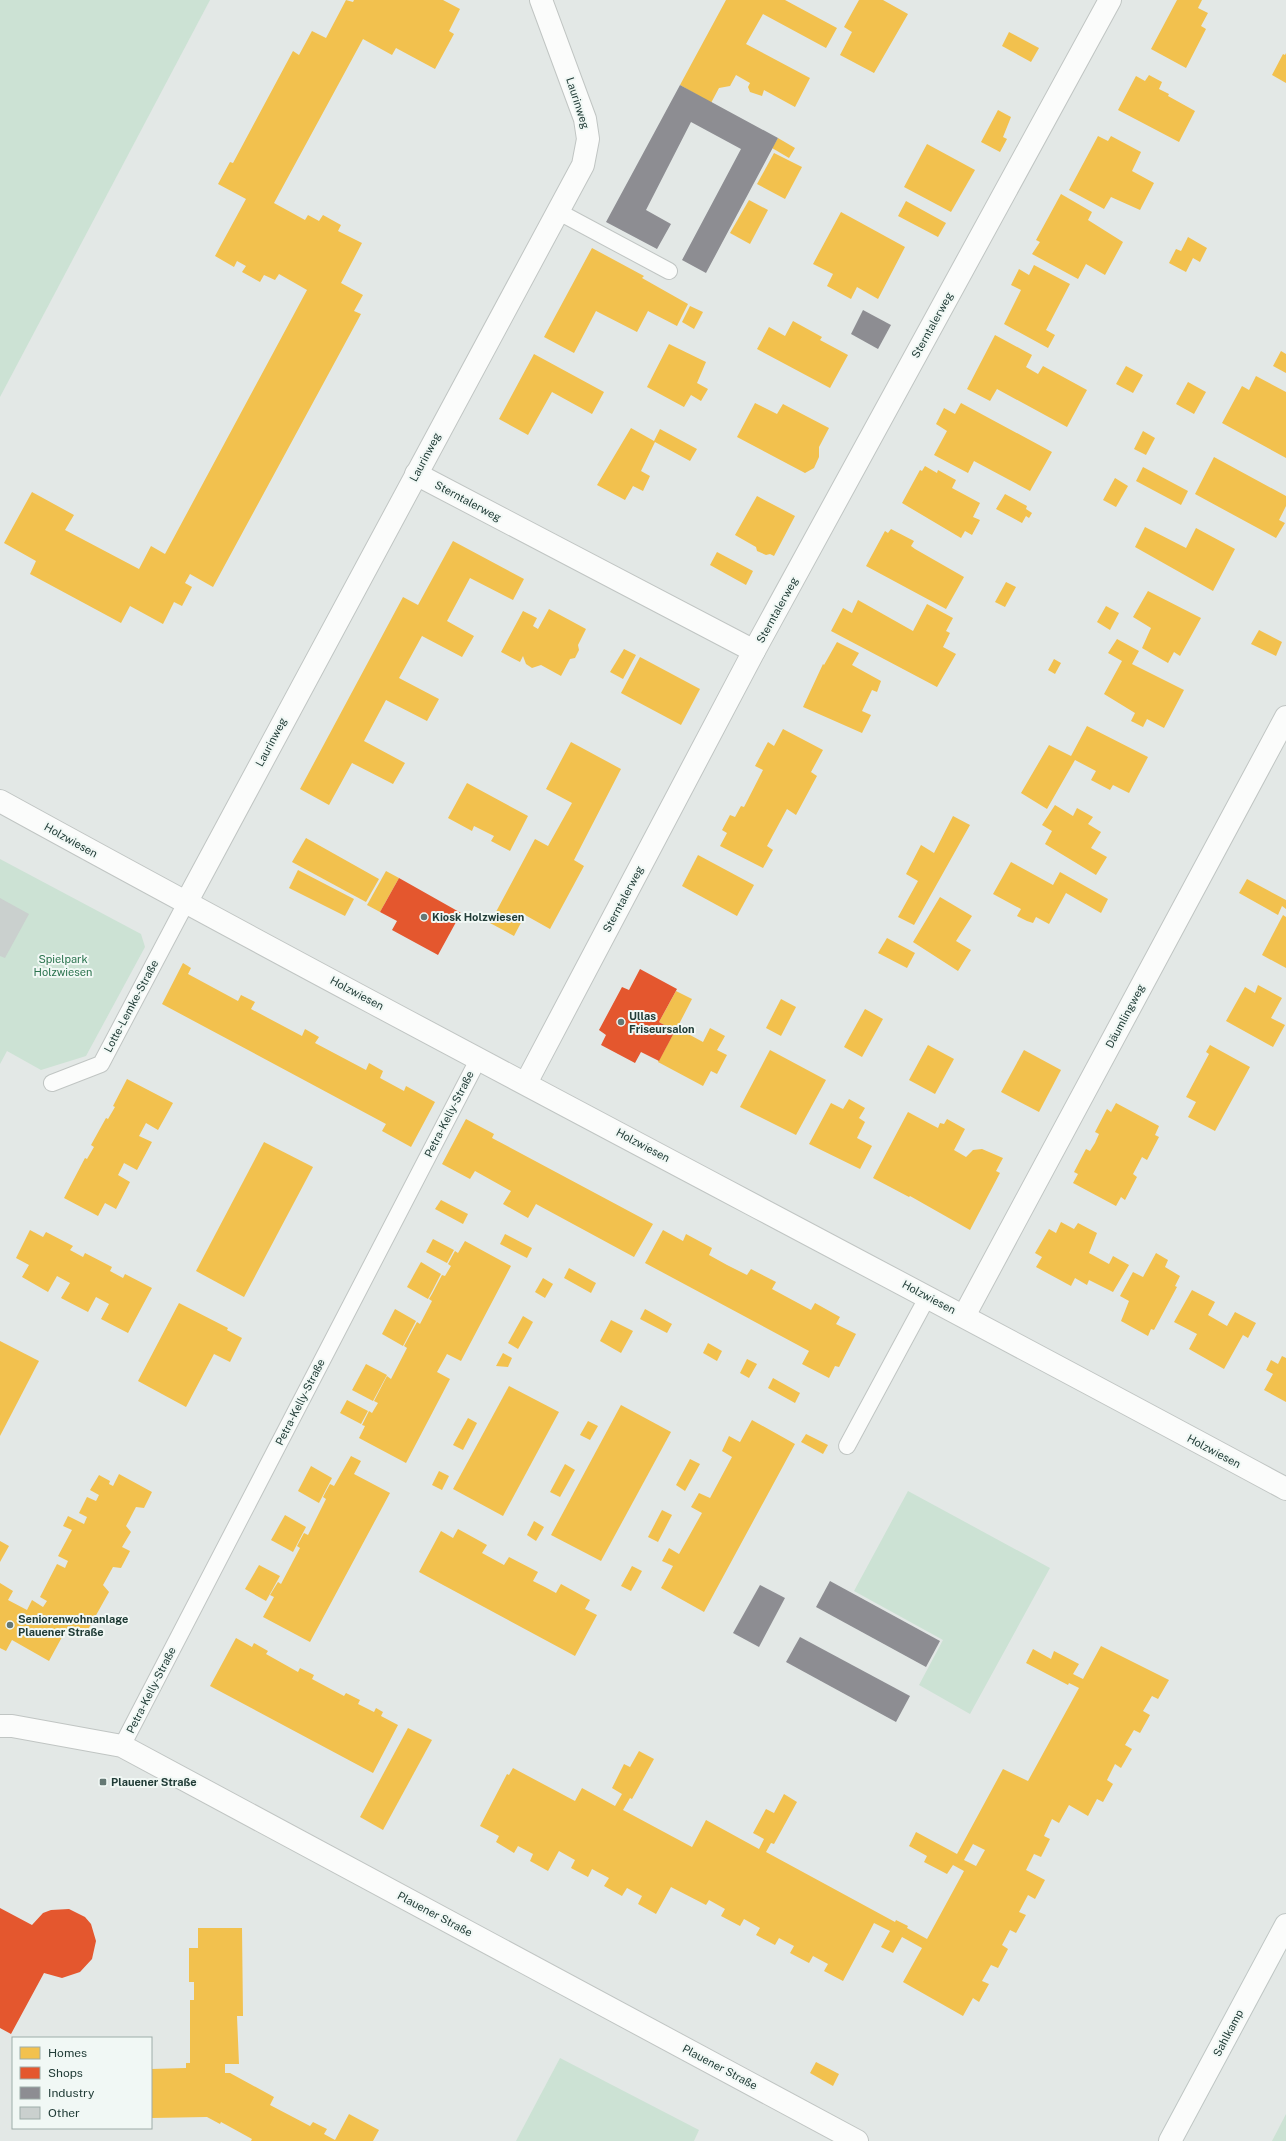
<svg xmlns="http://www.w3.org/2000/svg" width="1286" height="2141" font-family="'Public Sans',sans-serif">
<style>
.green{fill:#cce2d4}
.homes{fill:#f2c14e;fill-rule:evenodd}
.shops{fill:#e4572e}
.industry{fill:#8d8d92}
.building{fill:#cad0ce}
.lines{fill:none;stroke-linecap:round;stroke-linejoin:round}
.lane-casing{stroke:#c0c5c3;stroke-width:18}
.street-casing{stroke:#c0c5c3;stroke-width:24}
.secondary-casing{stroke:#bfc6c4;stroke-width:24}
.lane{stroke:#fbfcfb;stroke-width:16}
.street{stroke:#fbfcfb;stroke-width:22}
.secondary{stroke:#fbfcfb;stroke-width:22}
.poi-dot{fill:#657874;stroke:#f1f8f5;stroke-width:1.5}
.labels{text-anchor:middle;stroke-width:4;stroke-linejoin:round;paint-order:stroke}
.street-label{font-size:11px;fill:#213c37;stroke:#f1f8f5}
.poi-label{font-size:11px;font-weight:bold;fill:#213c37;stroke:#f1f8f5;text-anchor:start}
.park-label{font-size:11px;fill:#2b734e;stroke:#f1f8f5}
</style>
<rect width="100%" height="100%" fill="#e3e8e6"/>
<g class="green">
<path d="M0,0H210L0,397Z"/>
<path d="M0,859L141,934L145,947L86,1056L41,1070L7,1051L0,1064Z"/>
<path d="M908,1491L1050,1568L970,1714L919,1685L943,1640L854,1591Z"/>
<path d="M560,2058L699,2130L694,2141H516Z"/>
<path d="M1286,2114V2141H1272Z"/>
</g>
<g class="homes">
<path d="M346,0L353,2L354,0H443L460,9L449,31L454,34L435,69L396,48L392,55L363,39L274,203L305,220L308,215L319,221L323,215L341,225L338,231L362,243L341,283L363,295L354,311L361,314L213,587L190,574L185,583L192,587L182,606L174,602L163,624L130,606L121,623L30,574L36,561L4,543L32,492L74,515L65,530L139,569L151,546L165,554L307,290L279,274L275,280L264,275L260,282L242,272L246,266L237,261L234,267L215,256L246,199L218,184L230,162L233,163L293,51L299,55L312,31L326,38Z"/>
<path d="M726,0H785L837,28L826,48L763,14L746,44L810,78L795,107L764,90L762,96L750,92L748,87L750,83L736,75L730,86L719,88L711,103L680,85Z"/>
<path d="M859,0H883L908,14L874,73L840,55L852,32L844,27Z"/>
<path d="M1177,0H1202L1198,8L1208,13L1201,26L1206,29L1186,68L1151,49Z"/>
<path d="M1009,32L1039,48L1031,62L1002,46Z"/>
<path d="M1286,53V83L1272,75L1283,54L1285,55Z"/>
<path d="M1149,75L1162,82L1159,89L1169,94L1168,96L1195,111L1179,142L1118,110L1136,76L1145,81Z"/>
<path d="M998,110L1011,117L1003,137L1007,139L1000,152L981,142Z"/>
<path d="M1098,136L1108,141L1111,136L1141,152L1132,171L1154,183L1140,210L1111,197L1104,209L1069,190Z"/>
<path d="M778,138L795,148L789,158L772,148Z"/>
<path d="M927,144L975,170L951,212L904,187Z"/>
<path d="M774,153L802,167L785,199L757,184Z"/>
<path d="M1061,194L1092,212L1088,220L1123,242L1105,275L1086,264L1078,279L1032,254L1040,242L1036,240Z"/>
<path d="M749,200L768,210L750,244L730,233Z"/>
<path d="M906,201L946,223L938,237L898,216Z"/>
<path d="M841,212L905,247L878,299L857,287L851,299L827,286L833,274L813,264Z"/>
<path d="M1188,237L1207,248L1200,262L1193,258L1186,272L1169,263L1176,249L1181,251Z"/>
<path d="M592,248L644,276L642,278L688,304L677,326L648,311L637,332L596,311L574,353L544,337Z"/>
<path d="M1034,265L1070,284L1046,330L1055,335L1048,348L1004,324L1021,290L1011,285L1019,269L1029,275Z"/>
<path d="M690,306L703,312L694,329L682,322Z"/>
<path d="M793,321L822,337L820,340L848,355L830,388L757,349L769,327L785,336Z"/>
<path d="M995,335L1032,355L1026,367L1038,374L1043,366L1087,390L1067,427L997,389L990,401L967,389Z"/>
<path d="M669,344L706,362L697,383L708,389L701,401L691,395L684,407L647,387Z"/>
<path d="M1281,351L1286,354V373L1273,366Z"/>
<path d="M534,354L604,392L592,414L552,392L528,435L499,419Z"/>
<path d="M1126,366L1143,375L1133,393L1116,384Z"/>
<path d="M1256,376L1286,392V458L1222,423L1242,386L1249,390Z"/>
<path d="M1188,382L1206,392L1194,414L1176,404Z"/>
<path d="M755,403L777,414L783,404L829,428L819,447V457L814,468L805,473L737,437Z"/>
<path d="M961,403L1052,452L1030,491L974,461L968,473L934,455L947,431L936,424L944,408L955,414Z"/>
<path d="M631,428L654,441L660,429L697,449L690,461L655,442L641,471L650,476L643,491L633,486L625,500L597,485Z"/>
<path d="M1143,431L1155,438L1146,455L1134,449Z"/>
<path d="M1214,457L1286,496V506L1279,520L1285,523L1276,538L1195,494Z"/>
<path d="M925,466L937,473L938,470L956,480L952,488L980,503L973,517L980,520L972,535L965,531L961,538L902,503L920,470L922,471Z"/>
<path d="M1143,467L1188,491L1181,505L1136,481Z"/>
<path d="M1115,478L1128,486L1116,507L1103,500Z"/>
<path d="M1005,494L1027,506L1026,509L1032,513L1029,518L1026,516L1022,523L996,509Z"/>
<path d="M757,496L795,516L774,556L770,554L766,555L757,551L756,547L735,535Z"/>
<path d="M1145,527L1186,548L1196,528L1235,549L1213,591L1135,547Z"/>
<path d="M891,529L914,541L911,546L915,549L964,577L946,609L866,566L885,531L888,533Z"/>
<path d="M453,541L524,579L513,600L470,578L447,621L474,636L462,657L422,636L399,678L439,699L427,721L386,700L364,741L405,763L393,784L352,763L329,805L300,789L403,597L418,605Z"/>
<path d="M717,552L753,571L746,585L710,565Z"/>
<path d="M1006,582L1016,587L1005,607L995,602Z"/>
<path d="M1148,591L1201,618L1180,656L1174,652L1168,663L1142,648L1151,628L1133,617Z"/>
<path d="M858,600L913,631L927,604L953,618L946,631L950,633L943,647L956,654L937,687L831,631L843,608L852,613Z"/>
<path d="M1106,606L1119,613L1110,630L1097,622Z"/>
<path d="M549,609L586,629L578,645L579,650L575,658L570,659L561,676L541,665L532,668L526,664L523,656L520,662L501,652L523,611L537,618L533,626L538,629Z"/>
<path d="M1259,630L1282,642L1276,656L1251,644Z"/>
<path d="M1117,639L1139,651L1132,664L1184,690L1164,728L1147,719L1143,727L1131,721L1135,713L1104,694L1122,661L1108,653Z"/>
<path d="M837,642L859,653L852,665L881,681L877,692L872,690L862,711L871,715L862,733L803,707L823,664L824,665Z"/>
<path d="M624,649L636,655L623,679L610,672Z"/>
<path d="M640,657L700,689L681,725L621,693Z"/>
<path d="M1054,659L1061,663L1055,674L1048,670Z"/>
<path d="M1087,726L1148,757L1129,793L1113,785L1110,790L1091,780L1096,771L1075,760L1047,809L1021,793L1049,745L1071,756Z"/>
<path d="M783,729L823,750L811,772L817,776L796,815L787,809L767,846L773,850L763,868L720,846L727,833L722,830L730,815L735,817L741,806L744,807L763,770L755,766L768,742L774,746Z"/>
<path d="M571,742L621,769L574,860L584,866L550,929L525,915L514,936L490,923L535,839L548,846L572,803L546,789Z"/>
<path d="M467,783L528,816L510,851L491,841L494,836L474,826L472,831L448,818Z"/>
<path d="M1055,805L1073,816L1077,808L1093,817L1088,824L1101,832L1091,848L1107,857L1096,875L1045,844L1052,831L1042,825Z"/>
<path d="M953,816L970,825L914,925L898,917L918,881L906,874L921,845L934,853Z"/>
<path d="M306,838L379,879L366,902L292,862Z"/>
<path d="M698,855L754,885L737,916L682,886Z"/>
<path d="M1011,862L1053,885L1060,872L1108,899L1101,913L1066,893L1049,924L1036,917L1033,923L1027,921L1017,916L1021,909L993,894Z"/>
<path d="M298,870L354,899L345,916L289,888Z"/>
<path d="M386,871L399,878L380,912L367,905Z"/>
<path d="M1247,879L1286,900V909L1282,906L1278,915L1239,893Z"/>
<path d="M940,897L972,916L956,941L971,950L958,971L913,942Z"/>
<path d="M1283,915L1286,917V968L1262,955Z"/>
<path d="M887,938L915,953L907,968L878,953Z"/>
<path d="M183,963L191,968L188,974L238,1001L241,995L255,1002L251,1009L302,1036L305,1029L319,1037L315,1043L366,1070L369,1063L383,1071L380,1078L404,1091L406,1086L435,1102L411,1147L382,1131L386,1124L162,1004Z"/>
<path d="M1258,985L1282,998L1271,1018L1285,1025L1273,1047L1226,1021L1245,987L1255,993Z"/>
<path d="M676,991L692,999L677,1028L703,1042L710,1028L725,1036L717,1050L727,1055L717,1074L711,1071L703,1086L658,1062L675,1031L659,1022Z"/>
<path d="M781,999L796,1007L781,1036L766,1028Z"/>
<path d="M865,1009L883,1019L862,1057L844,1047Z"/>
<path d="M928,1045L954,1059L935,1094L909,1080Z"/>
<path d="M1210,1045L1250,1067L1215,1131L1188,1117L1196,1102L1186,1097L1209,1054L1206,1052Z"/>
<path d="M770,1050L826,1080L796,1135L740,1107Z"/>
<path d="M1024,1050L1061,1070L1039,1112L1001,1092Z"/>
<path d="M127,1079L173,1103L158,1130L146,1123L139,1136L152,1142L137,1170L124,1163L118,1175L130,1182L116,1209L105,1203L98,1216L64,1198L85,1158L87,1159L94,1147L91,1145L106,1118L108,1119L115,1107L113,1106Z"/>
<path d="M849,1099L865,1108L859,1118L865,1122L857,1138L872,1146L860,1169L809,1144L831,1103L843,1109Z"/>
<path d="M1116,1103L1159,1126L1155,1135L1159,1137L1147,1160L1142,1157L1133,1174L1137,1177L1125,1200L1121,1197L1116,1206L1073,1183L1078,1174L1074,1172L1086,1149L1090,1151L1095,1143L1099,1134L1095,1132L1107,1109L1111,1112Z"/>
<path d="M908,1112L938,1128L940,1123L944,1124L947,1119L965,1129L954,1150L966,1157L973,1150L982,1149L1003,1158L996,1171L1000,1173L970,1230L910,1196L909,1197L873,1178Z"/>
<path d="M466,1119L494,1134L492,1138L653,1224L634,1257L536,1204L528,1218L503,1204L511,1191L475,1171L470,1179L442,1164Z"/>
<path d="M264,1142L313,1167L244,1297L196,1271Z"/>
<path d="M441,1200L468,1214L463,1224L435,1209Z"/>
<path d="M1061,1222L1074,1229L1078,1223L1097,1233L1089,1253L1109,1264L1113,1256L1129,1265L1113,1292L1089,1280L1087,1285L1075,1278L1071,1286L1036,1267L1042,1257L1035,1253L1049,1229L1056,1233Z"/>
<path d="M30,1230L43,1237L46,1232L73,1246L70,1250L83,1257L85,1253L112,1267L110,1271L123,1278L125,1274L152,1288L128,1333L101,1319L109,1304L96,1297L88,1312L61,1298L70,1283L57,1276L48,1292L22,1277L29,1265L16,1258Z"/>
<path d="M663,1230L683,1241L686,1234L712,1248L709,1255L727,1265L747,1275L751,1269L776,1282L772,1289L811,1310L815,1303L840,1317L836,1324L856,1334L839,1367L835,1366L829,1378L802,1364L809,1351L645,1263Z"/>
<path d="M505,1234L532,1248L527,1258L500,1244Z"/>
<path d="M433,1239L454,1250L447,1263L426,1252Z"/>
<path d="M465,1241L511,1266L461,1361L447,1354L437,1372L450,1379L406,1463L359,1438L365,1426L362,1425L369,1411L372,1413L378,1403L374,1401L387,1376L391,1379L407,1348L404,1346L417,1322L420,1324L432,1301L429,1299L432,1294L442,1275L445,1276L451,1266L448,1264L455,1251L458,1253Z"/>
<path d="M1156,1253L1168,1260L1165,1267L1180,1276L1175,1286L1177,1287L1154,1330L1151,1329L1148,1336L1121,1321L1129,1301L1120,1296L1133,1272L1143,1277Z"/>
<path d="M421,1262L441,1274L428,1299L407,1287Z"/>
<path d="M569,1268L596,1283L591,1293L564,1278Z"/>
<path d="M543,1278L553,1284L545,1298L535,1292Z"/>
<path d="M1192,1290L1215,1302L1208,1315L1227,1326L1235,1312L1256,1323L1248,1338L1243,1335L1224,1369L1189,1349L1197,1334L1174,1322Z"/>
<path d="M179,1303L228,1328L227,1330L242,1338L230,1362L214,1354L186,1407L138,1381Z"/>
<path d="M395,1309L416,1321L403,1346L382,1334Z"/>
<path d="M645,1309L672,1324L667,1333L640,1319Z"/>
<path d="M523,1316L533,1322L518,1349L508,1343Z"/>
<path d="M611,1320L633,1331L621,1353L600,1341Z"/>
<path d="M0,1341L39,1361L0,1436Z"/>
<path d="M708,1343L722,1351L717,1361L703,1353Z"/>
<path d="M503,1353L512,1358L508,1367L496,1366Z"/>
<path d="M1282,1356L1286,1358V1402L1264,1390L1273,1374L1266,1370L1271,1360L1278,1364Z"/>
<path d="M747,1359L757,1364L749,1378L740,1373Z"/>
<path d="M366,1364L387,1375L373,1401L352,1390Z"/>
<path d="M773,1378L800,1393L795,1403L768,1388Z"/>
<path d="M509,1386L559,1412L503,1516L453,1489Z"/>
<path d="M347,1400L368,1411L361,1424L340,1413Z"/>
<path d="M621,1405L671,1432L601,1561L551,1535Z"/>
<path d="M468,1418L477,1423L463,1450L453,1445Z"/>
<path d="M752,1420L795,1444L704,1612L661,1588L673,1566L662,1561L669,1548L679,1554L702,1513L691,1507L699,1493L710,1498L732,1457L722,1451L729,1436L740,1442Z"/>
<path d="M588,1421L598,1426L590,1440L580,1435Z"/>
<path d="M806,1434L828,1445L823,1454L801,1442Z"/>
<path d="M351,1456L361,1461L354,1474L390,1493L310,1642L263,1617L274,1597L270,1595L278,1582L281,1584L300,1548L297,1546L304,1533L308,1535L326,1499L323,1497L330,1484L334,1486Z"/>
<path d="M690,1459L700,1464L685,1491L676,1485Z"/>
<path d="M565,1464L575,1470L560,1497L550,1492Z"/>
<path d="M311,1466L332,1478L319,1503L298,1491Z"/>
<path d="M439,1471L449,1476L442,1490L432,1485Z"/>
<path d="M119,1474L152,1492L144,1508L136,1507L126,1526L131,1532L122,1547L130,1551L121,1568L113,1567L103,1585L109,1592L85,1635L68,1626L49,1661L12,1640L6,1651L0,1648V1583L13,1591L8,1600L27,1610L32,1600L43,1607L47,1601L40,1597L57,1564L65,1568L68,1561L58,1556L72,1530L63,1526L68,1516L84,1524L87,1517L79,1513L87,1497L96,1501L99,1495L90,1490L99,1475L110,1481L109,1484L113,1486Z"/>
<path d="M662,1510L672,1515L658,1542L648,1537Z"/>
<path d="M285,1515L306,1527L293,1552L271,1540Z"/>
<path d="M534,1521L544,1527L536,1541L527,1535Z"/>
<path d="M458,1529L487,1545L482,1553L504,1565L509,1557L538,1572L533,1581L545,1587L556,1593L561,1584L590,1600L585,1609L597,1615L575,1656L419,1572L441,1531L453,1538Z"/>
<path d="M0,1541L9,1546L0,1562Z"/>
<path d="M259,1565L280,1576L266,1601L245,1589Z"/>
<path d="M632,1566L642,1571L631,1591L621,1586Z"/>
<path d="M236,1638L252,1647L254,1643L268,1651L266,1654L298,1672L300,1668L314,1675L312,1679L344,1696L346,1693L360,1700L358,1704L374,1712L376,1708L383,1712L381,1716L398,1725L373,1773L210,1686Z"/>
<path d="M1101,1646L1169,1680L1158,1699L1152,1696L1143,1711L1150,1715L1140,1733L1134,1730L1125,1745L1132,1749L1121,1768L1115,1764L1107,1780L1113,1784L1103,1802L1097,1799L1088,1816L1069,1805L1059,1823L1052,1819L1044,1836L1050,1839L1041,1857L1034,1854L1026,1870L1045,1880L1035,1899L1028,1895L1019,1912L1026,1915L1016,1933L1010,1930L1002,1945L1008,1949L998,1968L991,1965L982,1981L989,1984L979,2002L973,1998L963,2016L903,1982L922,1948L902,1937L893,1953L881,1947L890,1931L874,1923L843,1981L824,1971L828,1964L813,1956L809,1963L790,1953L794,1946L779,1938L775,1945L756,1935L760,1928L744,1919L740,1926L721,1916L725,1909L709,1900L706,1905L671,1887L656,1914L638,1904L642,1896L627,1888L622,1896L604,1886L609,1878L592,1869L588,1877L571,1868L575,1860L559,1851L548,1871L530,1861L533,1854L518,1846L514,1853L496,1842L499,1836L480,1826L507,1774L509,1775L513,1768L575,1801L582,1788L615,1806L622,1794L612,1788L624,1764L630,1767L639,1751L654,1759L632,1799L630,1798L623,1810L692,1847L706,1820L759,1849L764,1839L753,1833L766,1809L774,1813L784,1794L797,1802L774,1844L771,1843L766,1852L895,1922L896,1920L908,1926L907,1928L927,1939L964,1871L953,1865L947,1874L924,1862L927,1856L909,1846L916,1832L957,1854L1003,1769L1028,1781L1079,1688L1069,1683L1068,1685L1026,1663L1033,1649L1051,1659L1054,1651L1079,1664L1073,1674L1083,1679ZM973,1844L985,1850L976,1866L964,1860Z"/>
<path d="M408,1728L432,1740L383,1830L360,1817Z"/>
<path d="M198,1928H242L243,2016H237L239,2064H225V2073H230L274,2097L270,2105L310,2126L313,2122L327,2129L324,2134L335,2140L349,2114L379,2130L373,2141H251L252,2139L221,2122L220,2124L207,2117L151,2118V2069L186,2068V2063H190V2000H194V1982H189V1948H198Z"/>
<path d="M816,2062L839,2074L833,2086L810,2073Z"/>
</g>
<g class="shops">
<path d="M399,878L461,913L438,955L392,930L397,921L380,912Z"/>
<path d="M640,969L677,989L659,1022L675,1031L659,1061L641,1052L635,1063L601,1045L606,1035L599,1030L622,987L629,990Z"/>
<path d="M0,1908L32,1925L43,1913L51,1910L69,1909L85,1917L91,1924L96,1941L92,1959L80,1972L62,1978L44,1973L11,2034L0,2028Z"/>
</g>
<g class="industry">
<path d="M680,85L778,138L706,273L682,260L741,149L691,122L646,210L671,224L657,249L606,222Z"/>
<path d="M863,310L891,325L878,349L851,334Z"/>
<path d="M830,1581L940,1641L926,1667L816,1607Z"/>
<path d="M760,1585L785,1598L759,1647L733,1633Z"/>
<path d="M800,1637L910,1696L896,1722L786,1662Z"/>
</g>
<path class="building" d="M0,898L29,914L5,958L0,956Z"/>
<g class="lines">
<g class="lane-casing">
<g id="lane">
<path d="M557,211L669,271"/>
<path d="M52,1083L101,1064L186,903"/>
<path d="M847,1446L928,1296"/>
<path d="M122,1746L479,1058"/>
</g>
</g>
<g class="street-casing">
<g id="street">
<path d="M416,474L754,651"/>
<path d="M0,801C426,1035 858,1258 1286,1489"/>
<path d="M186,903L583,165L588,139L585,119L541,0"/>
<path d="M526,1083L754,651L1110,0"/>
<path d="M964,1316L1286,717"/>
<path d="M0,1726H12L122,1746L857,2141"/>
</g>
</g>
<g class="secondary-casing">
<path id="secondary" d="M1170,2141L1286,1925"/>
</g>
<use href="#lane" class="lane"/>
<use href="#street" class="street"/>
<use href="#secondary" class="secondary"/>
</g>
<g class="poi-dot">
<circle cx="424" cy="917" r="4"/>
<circle cx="621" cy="1022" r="4"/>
<circle cx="10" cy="1625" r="4"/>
<rect x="99" y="1778" width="8" height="8" rx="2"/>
</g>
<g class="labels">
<g class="street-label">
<text transform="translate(578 103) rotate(72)" y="4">Laurinweg</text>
<text transform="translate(932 325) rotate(-61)" y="4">Sterntalerweg</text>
<text transform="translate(425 457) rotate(-62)" y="4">Laurinweg</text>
<text transform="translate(468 501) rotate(28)" y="4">Sterntalerweg</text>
<text transform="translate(777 610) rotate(-61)" y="4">Sterntalerweg</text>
<text transform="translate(271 742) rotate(-62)" y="4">Laurinweg</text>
<text transform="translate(71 840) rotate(29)" y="4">Holzwiesen</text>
<text transform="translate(623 899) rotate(-62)" y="4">Sterntalerweg</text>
<text transform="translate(357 993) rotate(28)" y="4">Holzwiesen</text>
<text transform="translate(131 1006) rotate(-62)" y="4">Lotte-Lemke-Straße</text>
<text transform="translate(1125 1016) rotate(-62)" y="4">Däumlingweg</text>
<text transform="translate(449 1114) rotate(-63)" y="4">Petra-Kelly-Straße</text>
<text transform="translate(643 1145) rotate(28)" y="4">Holzwiesen</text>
<text transform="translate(929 1297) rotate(28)" y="4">Holzwiesen</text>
<text transform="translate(300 1402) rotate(-63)" y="4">Petra-Kelly-Straße</text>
<text transform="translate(1214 1451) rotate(28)" y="4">Holzwiesen</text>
<text transform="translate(151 1690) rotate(-63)" y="4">Petra-Kelly-Straße</text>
<text transform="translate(435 1914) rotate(28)" y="4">Plauener Straße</text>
<text transform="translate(1228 2033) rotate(-62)" y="4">Sahlkamp</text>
<text transform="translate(720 2067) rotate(28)" y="4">Plauener Straße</text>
</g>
<g class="poi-label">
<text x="432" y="921">Kiosk Holzwiesen</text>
<text x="629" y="1020">Ullas<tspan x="629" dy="13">Friseursalon</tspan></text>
<text x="18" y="1623">Seniorenwohnanlage<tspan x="18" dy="13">Plauener Straße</tspan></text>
<text x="111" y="1786">Plauener Straße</text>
</g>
<g class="park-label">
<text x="63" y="963">Spielpark<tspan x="63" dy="13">Holzwiesen</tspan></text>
</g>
</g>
<rect x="12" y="2037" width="140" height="92" fill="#f1f8f5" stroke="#9eada9"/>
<rect x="20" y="2047" width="20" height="12" fill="#f2c14e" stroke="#9eada9"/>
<text x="48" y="2057" font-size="12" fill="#213c37">Homes</text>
<rect x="20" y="2067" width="20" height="12" fill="#e4572e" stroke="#9eada9"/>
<text x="48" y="2077" font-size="12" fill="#213c37">Shops</text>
<rect x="20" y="2087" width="20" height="12" fill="#8d8d92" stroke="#9eada9"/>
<text x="48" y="2097" font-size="12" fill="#213c37">Industry</text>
<rect x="20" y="2107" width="20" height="12" fill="#cad0ce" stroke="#9eada9"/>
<text x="48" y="2117" font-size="12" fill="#213c37">Other</text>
</svg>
